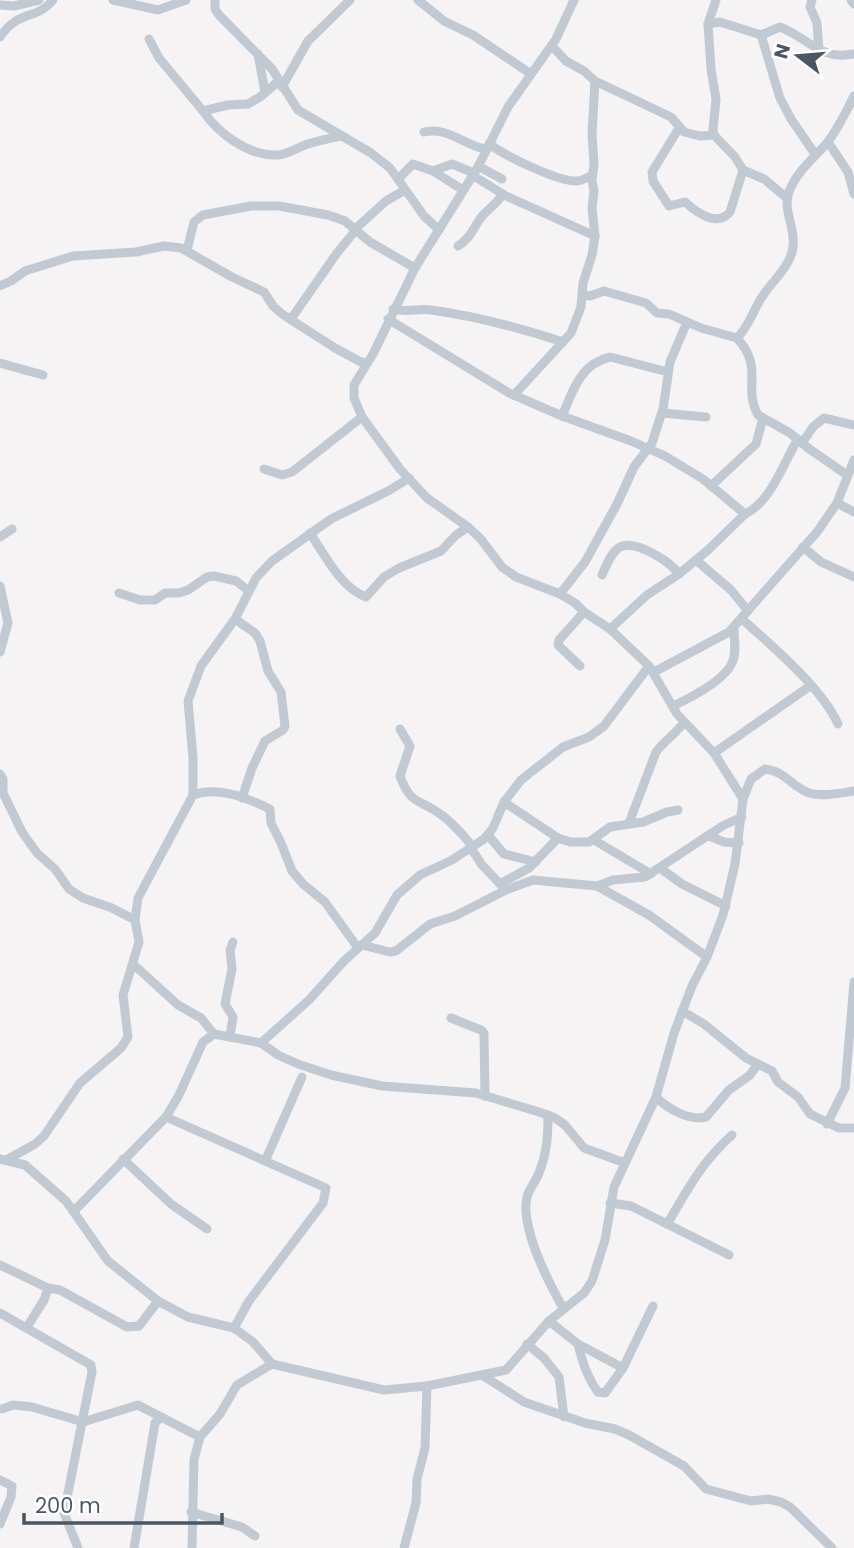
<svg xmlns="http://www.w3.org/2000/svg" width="854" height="1548" font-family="Poppins,sans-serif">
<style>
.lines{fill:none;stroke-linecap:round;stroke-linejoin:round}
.minor{stroke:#c1cad2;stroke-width:9}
</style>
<rect width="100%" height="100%" fill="#f5f3f3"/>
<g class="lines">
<g class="minor">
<path d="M113,0L158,10L186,0"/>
<path d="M215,0V9L219,15L272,69L298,110L371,153L390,168L424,216L439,230"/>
<path d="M418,0L444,21L473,35L531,74"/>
<path d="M574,0L556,39L508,107L478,167L415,268L373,354L354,385V398L362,417L400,469L427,498L468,527L480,538L502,567L516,577L560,594L575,603L584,612L610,629L649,666L677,714L714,753L743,799"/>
<path d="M812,0L810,7L817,23L819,50"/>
<path d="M851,0L854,4"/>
<path d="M0,5L14,6L39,0"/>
<path d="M708,24L720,22L761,35L780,98L791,119L815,154"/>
<path d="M761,35L780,27C807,37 820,61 854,54"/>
<path d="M0,37C19,9 36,21 53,0"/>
<path d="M149,39L159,58L203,111L228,105L248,104L260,97L280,80"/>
<path d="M552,46L566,61L584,71L595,81L671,117L684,132L700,136L714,135"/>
<path d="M258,54L265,92"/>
<path d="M282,87L308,41L350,0"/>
<path d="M203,111C218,133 248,156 277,155C287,155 298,147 308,144C318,140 330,139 340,136"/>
<path d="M679,128L652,172L653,181L669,206L685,202C696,212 717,228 730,212L743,170L735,157L714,135L713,129L716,99L711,69L708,24L716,0"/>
<path d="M424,132C447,126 465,146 486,149"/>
<path d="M828,142L848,172L854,194"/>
<path d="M489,144C506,156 556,181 576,181C582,181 587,178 592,175"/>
<path d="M478,166L502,179"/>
<path d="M743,170L764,179L787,198"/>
<path d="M433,171L463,190"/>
<path d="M472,175L506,196L595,236"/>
<path d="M398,179L413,164L433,171L452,164L474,173"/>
<path d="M354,230L386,201L405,190"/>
<path d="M458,246C471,238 474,226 483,215C490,208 497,203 503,194"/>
<path d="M187,250L194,222L203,215L251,206H279L328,215L345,221L370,242L415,268"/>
<path d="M0,286L11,281L25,271L73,256L136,252L164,246L181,248L232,277L264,292L273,306L282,314L335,348L361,362L367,363"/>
<path d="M584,295L590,296L604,291L646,303L657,313L669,314L701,328L737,338C749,327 753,310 762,297C772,281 791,266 793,247C796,226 781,210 790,189C798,170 814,158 827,143C838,129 846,112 854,96"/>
<path d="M393,309C409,313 417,308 431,310C476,316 520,328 563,342"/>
<path d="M291,319L337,253L355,231"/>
<path d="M388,319L509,393L562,416L631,441L665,456L703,479L745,514"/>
<path d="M737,338C765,369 742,387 758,415L790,433L808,448L847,475"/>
<path d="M0,363L43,375"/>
<path d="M514,395L571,333L581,307L583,283L592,255L595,236L592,208L594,191L592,180L594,164L592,134L595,81"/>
<path d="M662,413L706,417"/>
<path d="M562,416C573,391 580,364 610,357L668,372"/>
<path d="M802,443L813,427L824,418L854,425"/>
<path d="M264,469L282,475L292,472L362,417"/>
<path d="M711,486L756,444L763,418"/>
<path d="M837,503L854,512"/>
<path d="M310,533C324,554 341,588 366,597L384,577L399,568L441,551L456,535L468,527"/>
<path d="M0,537L12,529"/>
<path d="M803,547L821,562L854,577"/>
<path d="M696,560L731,590L748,611"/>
<path d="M602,575C606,566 611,552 620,547C635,539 671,562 679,574"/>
<path d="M0,586L8,623L0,652"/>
<path d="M119,593L140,600H155L165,593H179L188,590L207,577L214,576L236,581L249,591"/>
<path d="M560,594L585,562L617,504L634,467L652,443L663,409L670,362L687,322"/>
<path d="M235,619L255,633L260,641L268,671L281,692L285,726L283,730L265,741L252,768L242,798"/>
<path d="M742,619C772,646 822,688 838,724"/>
<path d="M610,629L647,595L679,574L708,550L745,514C772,501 783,463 798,439"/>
<path d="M580,666L558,645L559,640L584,612"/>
<path d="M654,672L729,632L817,532L837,503L854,460"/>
<path d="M673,706C690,698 724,681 732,663C737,653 734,639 734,629"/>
<path d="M400,729L410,746L400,776C411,806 419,798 440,814C452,822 464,836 473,847"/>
<path d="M714,753L810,686"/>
<path d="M0,774L3,779V793L22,832L37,853L55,869L69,889L83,898L112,908L135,920"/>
<path d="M193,795C219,786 247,798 270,809L271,823L281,843L292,871L303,884L325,902L358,948"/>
<path d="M504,802L558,838L570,842H589L610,827L643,822L667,812L678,810"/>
<path d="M629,823L656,752C664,741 676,734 684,722"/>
<path d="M488,835L504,854L536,862"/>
<path d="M709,836L724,842L739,843"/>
<path d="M594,840L651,874"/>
<path d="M471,848L482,865L503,887"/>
<path d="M660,868L682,884L726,906"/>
<path d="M500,884L529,868L558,838"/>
<path d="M597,886L613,880L645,877L724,825L742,817"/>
<path d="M362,945L390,952L396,951L430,924L455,916L506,890L533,880L597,886L649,915L707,957"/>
<path d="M133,964L178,1005L201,1018L214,1034L261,1043L309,1000L344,961L375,933L397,895L420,875L452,860L484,839L493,828L504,802L521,780L563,747L589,737L604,726L649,666"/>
<path d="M682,1011L704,1024L746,1058L772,1071L778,1082L798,1097L810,1114L839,1128H854"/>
<path d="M451,1018L481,1030L484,1033L485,1096"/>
<path d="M230,1036L233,1017L225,1004L232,969L230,950L233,942"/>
<path d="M261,1043L278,1055L298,1064L331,1075L382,1086L476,1093L539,1112L555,1118L565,1125L584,1148L625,1163"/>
<path d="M656,1097C668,1109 689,1121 706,1117L729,1090L750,1075L758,1064"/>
<path d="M548,1115C548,1137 547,1153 539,1173C536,1181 529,1189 527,1197C520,1227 549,1283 563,1308"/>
<path d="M166,1117L326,1188L323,1203L249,1301L234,1328"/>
<path d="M827,1124L845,1088L854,982"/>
<path d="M0,1159L25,1165L66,1201L108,1261L158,1301L188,1317L234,1328L253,1342L272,1364L384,1390L427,1386L506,1370L549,1321L584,1293L592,1281L605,1240L614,1187L656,1097L674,1033L692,986L707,957L723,915L735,864L743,799L751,779L765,769C785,771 792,787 809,793C822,797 841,793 854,791"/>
<path d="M8,1159L35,1144L44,1136L80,1083L121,1048L128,1037L123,995L139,942L135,920L138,898L193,795V758L188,701L201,666L235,619L256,578L272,561L331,519L390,490L409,478"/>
<path d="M123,1159L171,1204L207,1229"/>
<path d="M263,1160L266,1159L302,1077"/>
<path d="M610,1203L631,1206L729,1255"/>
<path d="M74,1211L166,1117L179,1095L203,1042L214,1034"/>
<path d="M667,1224C689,1188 700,1164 732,1135"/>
<path d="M0,1265L48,1288L44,1300L27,1327"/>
<path d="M48,1288L60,1290L127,1327L139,1326L158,1301"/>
<path d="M0,1313L91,1365L92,1372L64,1513L78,1548"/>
<path d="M549,1321L578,1344L623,1368"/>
<path d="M527,1344L544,1358L559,1377L564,1417"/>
<path d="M578,1344C582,1361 587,1378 598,1392L605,1393L623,1368L653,1306"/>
<path d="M482,1375L524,1402L585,1423L615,1429L629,1435L684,1466L706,1489L751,1501L768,1499L781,1502L790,1507L832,1548"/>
<path d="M2,1409L13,1405L32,1407L83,1422L138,1405L161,1417"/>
<path d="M0,1480L12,1486L11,1497L0,1524"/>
<path d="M191,1512L242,1527L255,1536"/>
<path d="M134,1548L155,1423L161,1417L200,1437"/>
<path d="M192,1548L194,1459L200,1437L220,1414L237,1385L272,1364"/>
<path d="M404,1548L416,1503L417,1479L425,1448L427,1386"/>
</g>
</g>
<g transform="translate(798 56) rotate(286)" stroke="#ffffff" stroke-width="5" paint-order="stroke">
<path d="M0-5L12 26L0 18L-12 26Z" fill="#4a5661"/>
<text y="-10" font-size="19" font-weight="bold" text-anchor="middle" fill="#4a5661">N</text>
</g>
<path d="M24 1513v10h198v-10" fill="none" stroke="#4a5661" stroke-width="3.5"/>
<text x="35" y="1513" font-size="21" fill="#4a5661" stroke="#ffffff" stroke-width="5" paint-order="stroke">200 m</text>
</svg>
